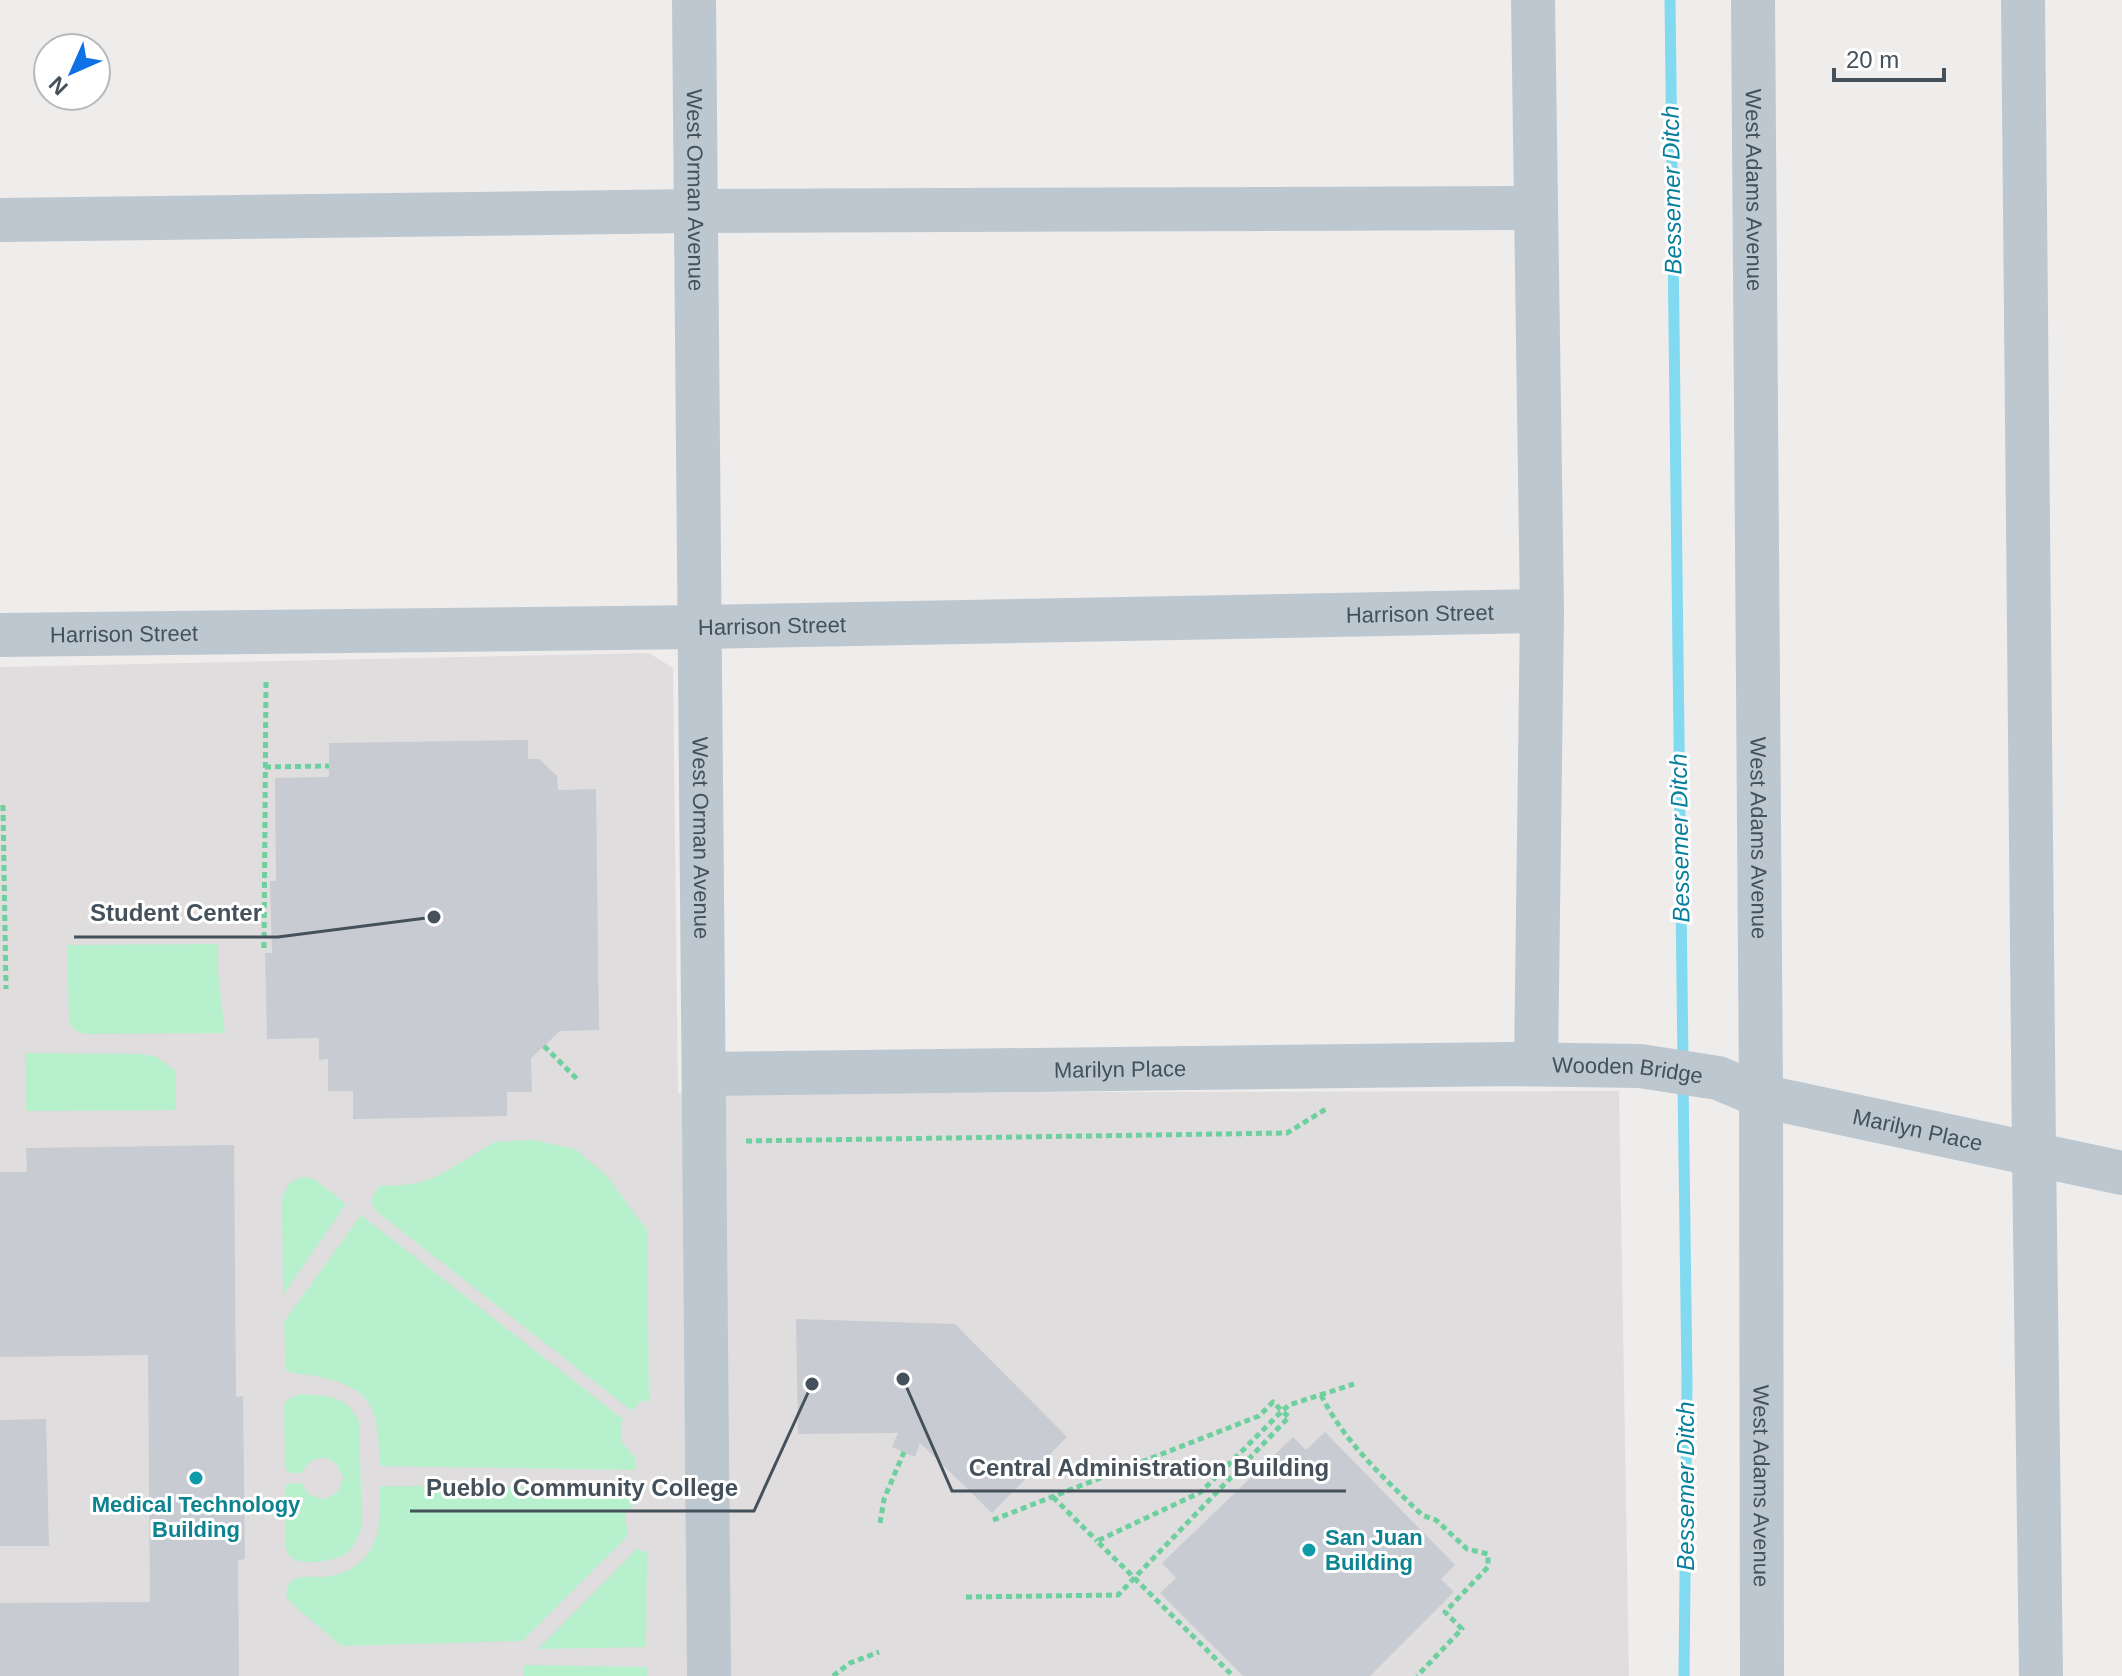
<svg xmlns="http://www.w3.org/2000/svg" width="2122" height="1676" font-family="Helvetica,sans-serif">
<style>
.education{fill:#e0ddde}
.green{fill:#b6f0cc}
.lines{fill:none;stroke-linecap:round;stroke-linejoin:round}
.stream{stroke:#81daf0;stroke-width:11}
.building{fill:#c8cbd1}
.path{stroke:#6dd09e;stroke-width:5;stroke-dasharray:6 4;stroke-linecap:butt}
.minor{stroke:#bcc7d0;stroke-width:44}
.culture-dot{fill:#0f9aa8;stroke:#fff;stroke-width:3}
.labels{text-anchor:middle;stroke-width:6;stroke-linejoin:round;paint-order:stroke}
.street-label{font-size:22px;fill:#44505a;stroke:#fff}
.culture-label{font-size:22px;font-weight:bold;fill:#0d838f;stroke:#fff}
.water-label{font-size:24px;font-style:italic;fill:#067f9c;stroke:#fff}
.leader{fill:none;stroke:#44505a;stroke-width:3}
.callout-dot{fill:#44505a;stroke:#fff;stroke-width:3}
.callout-label{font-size:24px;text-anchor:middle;font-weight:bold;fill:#44505a;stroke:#fff;stroke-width:6;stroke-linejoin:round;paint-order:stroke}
</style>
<rect width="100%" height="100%" fill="#efecec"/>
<path class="education" d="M649,653L673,668L678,1093L1619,1091L1629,1676H0V667Z"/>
<g class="green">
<path d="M218,944V973L225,1033L87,1034C77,1032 73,1030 69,1020L67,945Z"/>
<path d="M25,1053L143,1054L156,1057L176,1071V1110L26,1111Z"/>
<path d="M533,1140L575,1149L606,1175L647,1230L649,1401H641L632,1411L376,1211L371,1201L375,1192L381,1185L395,1186L419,1183L438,1176L495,1142Z"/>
<path d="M303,1177L314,1179L346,1204L283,1295L282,1200C286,1186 289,1181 303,1177Z"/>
<path d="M361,1215L624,1420L621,1423L622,1442L635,1457V1470L380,1466C377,1410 377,1389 316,1376C306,1373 295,1376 286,1370L284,1322Z"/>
<path d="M300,1394C327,1396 346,1394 359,1422L362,1524C360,1534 356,1544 348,1552C337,1561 306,1566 293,1559C288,1556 288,1553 286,1549V1484L302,1483C306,1494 314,1499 326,1499L338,1492L343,1479C338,1454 313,1450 302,1473H290L285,1469L284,1406L287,1400Z"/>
<path d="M380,1486L637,1488L638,1499L625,1513L628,1536L522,1641L341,1646L290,1602L286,1596C287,1589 287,1584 294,1580C301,1575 311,1577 319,1577C341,1577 365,1565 374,1543C381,1525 379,1505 380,1486Z"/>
<path d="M638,1548L642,1552L647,1551L646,1647L538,1649Z"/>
<path d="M523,1665L647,1667V1676H523Z"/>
</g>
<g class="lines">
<g class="stream">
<path d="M1670,0L1683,1063"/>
<path d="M1683,1081L1687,1381L1684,1676"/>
</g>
</g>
<g class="building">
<path d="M528,740V759H539L557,776L558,790L596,789L599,1030L560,1031L544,1046L531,1058L532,1092H507V1116L353,1119V1091H328V1059L319,1060V1038L267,1039L265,953H272L270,881H276L275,778L329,777V743Z"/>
<path d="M234,1145L236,1397L243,1396L245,1559L238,1560L239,1676H0V1603L150,1602L148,1355L0,1357V1172H27L26,1148Z"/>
<path d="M796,1319L955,1324L1067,1437L992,1513L920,1443L915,1457L892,1447L898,1433L798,1434Z"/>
<path d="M46,1419L49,1546H0V1420Z"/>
<path d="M1325,1432L1455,1565L1441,1579L1454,1592L1370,1676H1243L1160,1593L1176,1578L1162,1563L1293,1437L1306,1450Z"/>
</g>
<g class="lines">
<g class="path">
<path d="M265,767L329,766"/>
<path d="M3,805L6,989"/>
<path d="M264,948L266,681"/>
<path d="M544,1046L579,1081"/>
<path d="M746,1141L1287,1133L1326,1109"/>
<path d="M1321,1395C1345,1443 1384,1478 1422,1515L1436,1520L1467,1549L1488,1554V1567L1445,1612L1462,1629L1417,1676"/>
<path d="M1053,1497L1097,1541"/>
<path d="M993,1520L1259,1416L1273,1402L1282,1411L1201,1492L1097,1541L1233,1676"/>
<path d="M880,1523L884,1499L904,1452"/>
<path d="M966,1597L1118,1595L1289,1417L1282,1411L1289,1405L1354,1384"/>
<path d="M833,1676L850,1663L879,1652"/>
</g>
<g class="minor">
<path id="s1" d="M694,0L709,1676"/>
<path d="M1533,0L1542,611L1536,1064"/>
<path id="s2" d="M1753,0L1761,1096L1762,1676"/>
<path d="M2023,0L2034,1154L2041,1676"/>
<path d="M0,220L696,211L1536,208"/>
<path id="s3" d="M0,635L700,627L1542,611"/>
<path id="s4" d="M704,1074L1513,1064L1640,1066L1718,1078L1761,1096L2122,1173"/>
</g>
</g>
<g class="culture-dot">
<circle cx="196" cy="1478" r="8"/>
<circle cx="1309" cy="1550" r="8"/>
</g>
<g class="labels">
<g class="street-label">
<text dy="8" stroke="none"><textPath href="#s1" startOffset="190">West Orman Avenue</textPath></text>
<text dy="8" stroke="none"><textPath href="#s2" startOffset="190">West Adams Avenue</textPath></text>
<text dy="8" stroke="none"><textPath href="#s3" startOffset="1420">Harrison Street</textPath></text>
<text dy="8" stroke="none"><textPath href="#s3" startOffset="772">Harrison Street</textPath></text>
<text dy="8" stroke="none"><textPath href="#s3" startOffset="124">Harrison Street</textPath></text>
<text dy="8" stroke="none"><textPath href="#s1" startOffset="838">West Orman Avenue</textPath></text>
<text dy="8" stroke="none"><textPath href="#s2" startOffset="838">West Adams Avenue</textPath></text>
<text dy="8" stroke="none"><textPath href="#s4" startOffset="416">Marilyn Place</textPath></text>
<text dy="8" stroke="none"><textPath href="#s4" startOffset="924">Wooden Bridge</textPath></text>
<text dy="8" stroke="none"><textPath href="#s4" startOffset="1222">Marilyn Place</textPath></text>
<text dy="8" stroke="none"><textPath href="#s2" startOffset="1486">West Adams Avenue</textPath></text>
</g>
<g class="culture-label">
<text x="196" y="1512">Medical Technology<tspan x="196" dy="25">Building</tspan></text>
<text x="1325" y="1545" text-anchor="start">San Juan<tspan x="1325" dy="25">Building</tspan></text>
</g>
<g class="water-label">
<text transform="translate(1672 190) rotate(-91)" y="8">Bessemer Ditch</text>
<text transform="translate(1680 838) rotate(-91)" y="8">Bessemer Ditch</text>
<text transform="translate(1686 1486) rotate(-90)" y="8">Bessemer Ditch</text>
</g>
</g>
<path class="leader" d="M434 917L278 937H74M903 1379L952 1491H1346M812 1384L754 1511H410"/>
<g class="callout-dot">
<circle cx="434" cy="917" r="8"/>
<circle cx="903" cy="1379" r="8"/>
<circle cx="812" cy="1384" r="8"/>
</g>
<g class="callout-label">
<text x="176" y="921">Student Center</text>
<text x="1149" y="1476">Central Administration Building</text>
<text x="582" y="1496">Pueblo Community College</text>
</g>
<g transform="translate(72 72) rotate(225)"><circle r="38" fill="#ffffff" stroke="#b4b9bd" stroke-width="2"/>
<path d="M0-6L14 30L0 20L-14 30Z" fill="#1070e5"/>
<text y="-12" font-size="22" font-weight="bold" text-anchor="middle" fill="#44505a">N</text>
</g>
<path d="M1834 68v12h110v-12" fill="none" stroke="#44505a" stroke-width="4"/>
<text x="1846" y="68" font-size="24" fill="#44505a" stroke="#ffffff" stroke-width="6" paint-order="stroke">20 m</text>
</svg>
